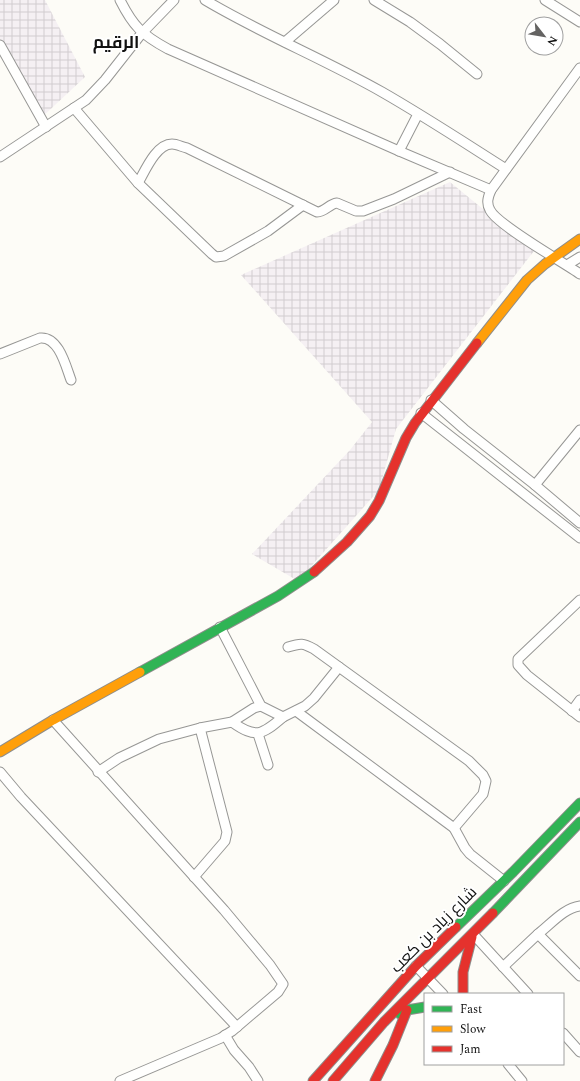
<svg xmlns="http://www.w3.org/2000/svg" width="580" height="1081" font-family="Spectral,Cairo,serif">
<style>
.industrial{fill:url(#industrial-grid)}
.lines{fill:none;stroke-linecap:round;stroke-linejoin:round}
.street-casing{stroke:#979795;stroke-width:11}
.fast-casing{stroke:#8e8d8b;stroke-width:11}
.slow-casing{stroke:#8e8d8b;stroke-width:11}
.jam-casing{stroke:#8e8d8b;stroke-width:11}
.street{stroke:#fffffe;stroke-width:9}
.fast{stroke:#30b455;stroke-width:9}
.slow{stroke:#ff9f0a;stroke-width:9}
.jam{stroke:#e5322d;stroke-width:9}
.labels{text-anchor:middle;stroke-width:4;stroke-linejoin:round;paint-order:stroke}
.street-label{font-size:16px;fill:#111;stroke:#fff}
.neighbourhood-label{font-size:17px;font-weight:bold;fill:#111;stroke:#fff}
</style>
<defs>
<pattern id="industrial-grid" width="8" height="8" patternUnits="userSpaceOnUse"><rect width="8" height="8" fill="#f5f0f3"/><path d="M0 4h8M4 0v8" fill="none" stroke="#d1cdcf"/></pattern>
</defs>
<rect width="100%" height="100%" fill="#fdfcf7"/>
<g class="industrial">
<path d="M0,0H45L85,77L40,119L0,55Z"/>
<path d="M450,182L534,251L396,429L379,490L298,581L252,554L350,450L372,422L241,275Z"/>
</g>
<g class="lines">
<g class="street-casing">
<g id="street">
<path d="M120,0C133,26 142,35 168,49L399,151L491,190"/>
<path d="M205,0C262,34 324,59 382,92C424,116 465,143 506,169"/>
<path d="M374,0L410,22L440,44L477,74"/>
<path d="M545,0L580,22"/>
<path d="M285,42L334,0"/>
<path d="M0,45L46,127"/>
<path d="M580,68L491,190C488,197 486,203 490,210C497,225 563,262 580,274"/>
<path d="M74,108L138,183C145,171 156,144 172,144C177,144 182,147 187,148L317,212C325,212 329,204 337,203L356,211H363L394,199L450,172"/>
<path d="M399,151L418,114"/>
<path d="M0,157L86,100L105,80L142,33L174,0"/>
<path d="M138,183L212,254L216,257L224,256L268,231L303,205"/>
<path d="M567,265L580,257"/>
<path d="M0,354L40,338C59,336 66,367 71,380"/>
<path d="M431,400L464,429L535,485L580,523"/>
<path d="M421,413L580,538"/>
<path d="M535,485L580,430"/>
<path d="M580,600L518,659V665L527,675L580,717"/>
<path d="M220,627L261,706L283,717L305,706L314,698L339,667"/>
<path d="M288,647C301,643 303,643 314,649L469,761L483,775L486,781L483,794L454,828"/>
<path d="M296,711L454,828L465,848L470,854L504,881"/>
<path d="M572,711L580,700"/>
<path d="M53,720L224,910L270,965L283,984L278,992L232,1031L221,1038L120,1081"/>
<path d="M232,722C256,739 262,735 283,717"/>
<path d="M258,734L268,765"/>
<path d="M0,772L21,797L237,1027"/>
<path d="M98,772L119,758L159,739L200,728L232,722L254,708L261,706"/>
<path d="M194,877L225,841L227,832L200,728"/>
<path d="M473,934L528,994"/>
<path d="M538,934C551,924 564,908 580,906"/>
<path d="M416,966L443,994"/>
<path d="M503,967L538,934L580,976"/>
<path d="M563,1033L580,1052"/>
<path d="M225,1035L234,1050L249,1067L258,1081"/>
<path d="M508,1064L522,1081"/>
</g>
</g>
<g class="fast-casing">
<g id="fast">
<path d="M140,672L278,596L314,572"/>
<path d="M493,913L580,822"/>
<path d="M456,927L513,872L580,803"/>
<path d="M400,1014L407,1010L425,1007"/>
</g>
</g>
<g class="slow-casing">
<g id="slow">
<path d="M477,343L527,280L545,264L580,239"/>
<path d="M0,752L53,720L140,672"/>
</g>
</g>
<g class="jam-casing">
<g id="jam">
<path d="M314,572L347,542L370,516L379,501L406,438L415,423L477,343"/>
<path d="M463,994V972L472,937"/>
<path d="M313,1081L416,966L456,927"/>
<path d="M333,1081L384,1022L493,913"/>
<path d="M375,1081L393,1045L407,1010"/>
</g>
</g>
<use href="#street" class="street"/>
<use href="#fast" class="fast"/>
<use href="#slow" class="slow"/>
<use href="#jam" class="jam"/>
</g>
<g class="labels">
<g class="street-label">
<text transform="translate(433 929) rotate(-45)" y="6">شارع زياد بن كعب</text>
</g>
<g class="neighbourhood-label">
<text x="116" y="48">الرقيم</text>
</g>
</g>
<rect x="424" y="993" width="140" height="72" fill="#ffffff" stroke="#a0a0a0"/>
<rect x="432" y="1006" width="20" height="6" fill="#30b455" stroke="#a0a0a0"/>
<text x="460" y="1013" font-size="12" fill="#111111">Fast</text>
<rect x="432" y="1026" width="20" height="6" fill="#ff9f0a" stroke="#a0a0a0"/>
<text x="460" y="1033" font-size="12" fill="#111111">Slow</text>
<rect x="432" y="1046" width="20" height="6" fill="#e5322d" stroke="#a0a0a0"/>
<text x="460" y="1053" font-size="12" fill="#111111">Jam</text>
<g transform="translate(544 36) rotate(121)"><circle r="19" fill="#ffffff" stroke="#a0a0a0"/>
<path d="M0-3L7 15L0 10L-7 15Z" fill="#646362"/>
<text y="-6" font-size="11" font-weight="bold" text-anchor="middle" fill="#111111">N</text>
</g>
</svg>
